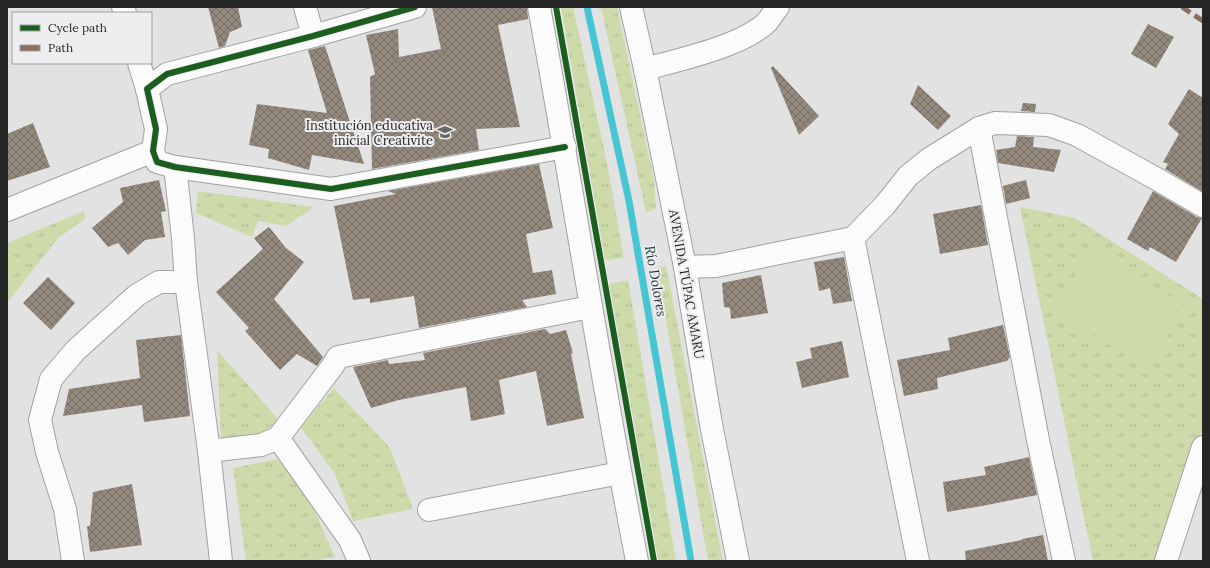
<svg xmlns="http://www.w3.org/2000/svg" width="1210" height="568" font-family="Lora,serif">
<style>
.grass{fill:url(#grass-tufts)}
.pitch{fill:#cddbaa}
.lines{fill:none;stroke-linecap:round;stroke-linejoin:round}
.stream{stroke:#46c6d4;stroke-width:7}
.building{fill:url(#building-cross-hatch)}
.minor-casing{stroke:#a1a1a1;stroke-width:24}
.minor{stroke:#fbfbfb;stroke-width:22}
.quiet{stroke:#8d6e63;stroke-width:5;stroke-dasharray:10 5;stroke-linecap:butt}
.cycleway-casing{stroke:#eeeef0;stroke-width:8}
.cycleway{stroke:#1b5e20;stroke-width:6}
.labels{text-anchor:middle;stroke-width:4;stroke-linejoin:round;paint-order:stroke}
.poi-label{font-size:13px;fill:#252526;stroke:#eeeef0;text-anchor:end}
.street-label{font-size:13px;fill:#252526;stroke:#eeeef0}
.water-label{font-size:14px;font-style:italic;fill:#21393d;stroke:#eeeef0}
</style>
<defs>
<pattern id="grass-tufts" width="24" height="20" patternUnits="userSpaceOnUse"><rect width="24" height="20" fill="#cddbaa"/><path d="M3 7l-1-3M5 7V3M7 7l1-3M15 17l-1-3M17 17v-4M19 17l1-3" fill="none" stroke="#b0bc92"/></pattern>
<pattern id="building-cross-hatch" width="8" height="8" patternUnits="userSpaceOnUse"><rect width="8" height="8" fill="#92887c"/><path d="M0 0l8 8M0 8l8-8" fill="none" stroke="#776f65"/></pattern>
</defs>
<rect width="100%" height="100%" fill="#e2e2e2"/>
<g class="grass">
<path d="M561,7H573L607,163L624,258L605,260Z"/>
<path d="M601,7H617L654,180L656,209L646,212Z"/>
<path d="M198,191L314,207L286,226L258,221L252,237L196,213Z"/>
<path d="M1020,207L1075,218L1203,299V427L1160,561H1093Z"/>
<path d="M84,211L85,219L58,238L7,303V243Z"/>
<path d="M666,266L723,561H708L657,268Z"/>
<path d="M628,280L676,561H658L609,284Z"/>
<path d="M217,350L278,419L260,438L221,439Z"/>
<path d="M334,388L390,448L413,509L353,521L335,474L301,427Z"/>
<path d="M278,459L306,492L335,557L310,561H246L233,468Z"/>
</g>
<path class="pitch" d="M1093,247L1186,307L1147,368L1054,309Z"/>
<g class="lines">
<path class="stream" d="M587,7L629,201L691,561"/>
</g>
<g class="building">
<path d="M208,7H238L242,27L230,32L225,46L219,48Z"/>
<path d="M432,7H527L528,19L498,25L520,127L476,129L479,150L372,169L370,77L375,74L366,35L398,29L399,57L441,49Z"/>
<path d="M1148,24L1174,37L1156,68L1131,54Z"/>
<path d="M325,46L364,164L312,155L309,170L268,158L269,149L249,145L257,104L327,113L308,50Z"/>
<path d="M773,66L819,116L799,135L771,68Z"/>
<path d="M918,85L951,116L938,130L910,104Z"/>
<path d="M1189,89L1203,98V192L1165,169L1168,164L1163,162L1179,134L1168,124Z"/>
<path d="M1023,103L1036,104L1035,112L1021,111Z"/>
<path d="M33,123L50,167L7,181V134Z"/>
<path d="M1017,136L1034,137L1033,147L1061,150L1054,172L998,163L996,150L1015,147Z"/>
<path d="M539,164L553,228L526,234L533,273L552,270L556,294L522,300L527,307L419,328L414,296L370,303V298L353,300L334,206L396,194L388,191Z"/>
<path d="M159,180L166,211L161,212L165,237L145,240L128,255L118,243L108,247L92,228L123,202L120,188Z"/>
<path d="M1026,180L1030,198L1006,204L1003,186Z"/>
<path d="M1153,191L1197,217L1202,218L1176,262L1150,247L1148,251L1127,239Z"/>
<path d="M981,205L988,245L940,254L933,214Z"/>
<path d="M269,227L286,248L304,262L274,299L323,357L317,366L297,354L280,370L245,331L249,328L216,292L263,249L254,238Z"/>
<path d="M844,257L852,301L833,304L830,288L819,291L814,262Z"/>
<path d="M761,275L768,313L731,319L730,308L724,307L722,283Z"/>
<path d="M48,277L75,303L51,330L23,303Z"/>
<path d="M1003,325L1010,357L1007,361L937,378L938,389L904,396L897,360L950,350L948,338Z"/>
<path d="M545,329L550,334L566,330L573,353L571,354L584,418L547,426L536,371L499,380L505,414L471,421L466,387L399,400L371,408L353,367L388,360L389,364L425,360L423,353Z"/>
<path d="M181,335L190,416L144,422L142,405L63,416L69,389L140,378L136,340Z"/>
<path d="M842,341L849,377L802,388L796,362L812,358L810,348Z"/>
<path d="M1029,457L1037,495L982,506L947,512L943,482L986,475L984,467Z"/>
<path d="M132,484L142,545L90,552L87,526H90L93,492Z"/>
<path d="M1043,535L1048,561H966L965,551L1022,540V539Z"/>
</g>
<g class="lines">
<g class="minor-casing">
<g id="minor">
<path d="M123,7L125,13"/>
<path d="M305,7L313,36"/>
<path d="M415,7L313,36L167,74L147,89L156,129L153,151L157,162L175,167L331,189L565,147"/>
<path d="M539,7C573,192 601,377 637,561"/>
<path d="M631,7L645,69L685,267L711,424L738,561"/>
<path d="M139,63L147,89"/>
<path d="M645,69C678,60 743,46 767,22C771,17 774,12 778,7"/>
<path d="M979,128L1038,440L1064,561"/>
<path d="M175,167L183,238L186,282L209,451L221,561"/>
<path d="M7,210L153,151"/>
<path d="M853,238L918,561"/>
<path d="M685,267L716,266L853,238L885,205L908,176L929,159L979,128L995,123L1049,125L1077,135L1155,178L1203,206"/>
<path d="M278,438L332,367L338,357L590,307"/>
<path d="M209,451L261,445L278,438L350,540L359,561"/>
<path d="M429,510L620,473"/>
<path d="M73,561L65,509L47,452L40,420L51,379L76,350L137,295L159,282H186"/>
<path d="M1166,561L1203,447"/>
</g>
</g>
<use href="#minor" class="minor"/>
<path class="quiet" d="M1182,7L1203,21"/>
<g class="cycleway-casing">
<g id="cycleway">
<path d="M415,7L313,36L167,74L147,89L156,129L153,151L157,162L175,167L331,189L565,147"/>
<path d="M556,7L654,561"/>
</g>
</g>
<use href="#cycleway" class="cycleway"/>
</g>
<defs>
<g id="school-bare" transform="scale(1.2)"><path d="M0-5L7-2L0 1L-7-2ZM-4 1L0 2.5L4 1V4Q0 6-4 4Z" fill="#676768" stroke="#eeeef0" stroke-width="2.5" paint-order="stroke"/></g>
</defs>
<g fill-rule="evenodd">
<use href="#school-bare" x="445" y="132"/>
</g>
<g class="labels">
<g class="poi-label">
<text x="433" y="130">Institución educativa<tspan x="433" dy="15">inicial Creativite</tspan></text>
</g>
<g class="street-label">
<text transform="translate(687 284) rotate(80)" y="5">AVENIDA TÚPAC AMARU</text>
</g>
<g class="water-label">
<text transform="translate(656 281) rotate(80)" y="5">Río Dolores</text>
</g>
</g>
<rect width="1210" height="568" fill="none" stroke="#252526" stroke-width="16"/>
<rect x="12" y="12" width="140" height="52" fill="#eeeef0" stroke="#9e9e9f"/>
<rect x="20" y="25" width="20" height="6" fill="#1b5e20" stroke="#9e9e9f"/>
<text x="48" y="32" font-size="12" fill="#252526">Cycle path</text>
<rect x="20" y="45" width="20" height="6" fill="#8d6e63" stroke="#9e9e9f"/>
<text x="48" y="52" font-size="12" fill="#252526">Path</text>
</svg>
